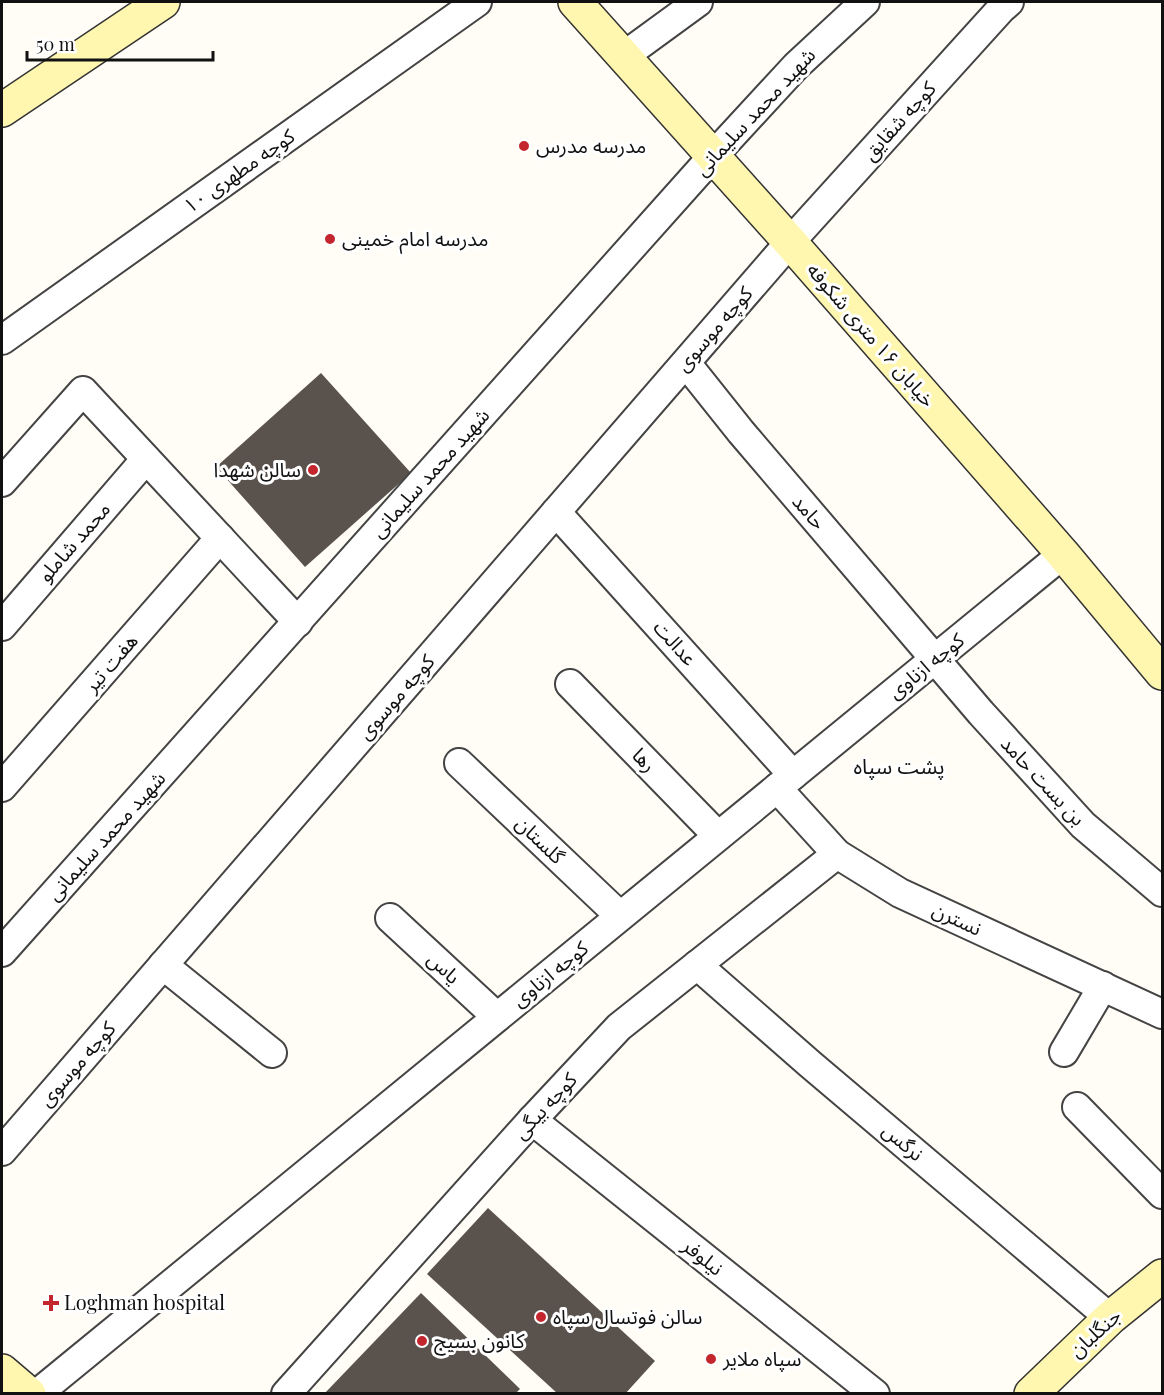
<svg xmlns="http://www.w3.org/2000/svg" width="1164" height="1395" font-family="'Playfair Display','Noto Sans Arabic',serif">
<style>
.building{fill:#5a524d}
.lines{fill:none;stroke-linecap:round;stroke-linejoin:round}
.street-casing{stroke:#444;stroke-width:32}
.secondary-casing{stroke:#333;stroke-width:36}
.street{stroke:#fff;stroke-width:28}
.secondary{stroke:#fff6b0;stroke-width:33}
.poi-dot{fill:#c4262e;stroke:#fff;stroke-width:2}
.labels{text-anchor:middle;stroke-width:6;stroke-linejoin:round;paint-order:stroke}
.street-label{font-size:20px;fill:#111;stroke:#fff}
.poi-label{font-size:20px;fill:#111;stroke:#fff;text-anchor:start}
.neighbourhood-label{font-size:21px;fill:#111;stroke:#fff}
</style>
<rect width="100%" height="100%" fill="#fffdf5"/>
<g class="building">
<path d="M321,373L411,473L305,567L216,467Z"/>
<path d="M488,1208L655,1361L625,1394H558L427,1274Z"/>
<path d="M421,1293L520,1389L515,1394H324Z"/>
</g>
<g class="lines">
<g class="street-casing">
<g id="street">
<path d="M624,56L698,2"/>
<path d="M2,340L477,2"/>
<path d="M686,363L741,432L981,713L1083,825L1162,892"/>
<path d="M2,482L83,391L298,622"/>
<path d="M556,512L793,775"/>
<path d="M2,626L146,459"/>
<path d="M570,684L718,836"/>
<path d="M459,763L620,916"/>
<path d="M2,787L220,538"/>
<path d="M777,788L837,854L900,893L1162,1014"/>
<path d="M390,918L497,1017"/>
<path d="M2,952L713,156L796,66L865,2"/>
<path d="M163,965L272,1053"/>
<path d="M697,965L810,1064L1110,1318"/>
<path d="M1064,1052L1103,986"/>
<path d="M1077,1107L1162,1194"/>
<path d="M532,1120L875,1394"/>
<path d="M2,1151L790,242L1001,9L1009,2"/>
<path d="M37,1394L1063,554"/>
<path d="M286,1394L532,1120L619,1027L837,854"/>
</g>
</g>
<g class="secondary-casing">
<g id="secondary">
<path d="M575,2L790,242L1063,554L1162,673"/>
<path d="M2,110L163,2"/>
<path d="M2,1371L29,1394"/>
<path d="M1031,1394L1110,1318L1162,1276"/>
</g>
</g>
<use href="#street" class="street"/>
<use href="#secondary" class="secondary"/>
</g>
<g class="poi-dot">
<circle cx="524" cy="146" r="6"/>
<circle cx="330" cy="239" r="6"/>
<circle cx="313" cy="470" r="6"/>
<path d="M48 1294h6v6h6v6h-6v6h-6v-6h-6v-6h6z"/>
<circle cx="541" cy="1317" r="6"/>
<circle cx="422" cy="1341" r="6"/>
<circle cx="711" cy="1359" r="6"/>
</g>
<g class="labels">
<g class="street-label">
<text transform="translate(755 112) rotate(-47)" y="7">شهید محمد سلیمانی</text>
<text transform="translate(899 121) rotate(-48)" y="7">کوچه شقایق</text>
<text transform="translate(239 171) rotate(-35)" y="7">کوچه مطهری ۱۰</text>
<text transform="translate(714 329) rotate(-49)" y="7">کوچه موسوی</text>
<text transform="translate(871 335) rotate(49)" y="7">خیابان ۱۶ متری شکوفه</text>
<text transform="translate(430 473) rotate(-48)" y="7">شهید محمد سلیمانی</text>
<text transform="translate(809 512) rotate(49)" y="7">حامد</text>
<text transform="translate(74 542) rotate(-49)" y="7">محمد شاملو</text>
<text transform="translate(675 643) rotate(48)" y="7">عدالت</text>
<text transform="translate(111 663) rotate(-49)" y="7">هفت تیر</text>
<text transform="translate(926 666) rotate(-39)" y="7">کوچه ازناوی</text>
<text transform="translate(396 697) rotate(-49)" y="7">کوچه موسوی</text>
<text transform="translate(644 760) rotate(46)" y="7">رها</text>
<text transform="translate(1043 781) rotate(47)" y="7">بن بست حامد</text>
<text transform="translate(106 836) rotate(-48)" y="7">شهید محمد سلیمانی</text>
<text transform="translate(540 840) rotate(44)" y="7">گلستان</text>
<text transform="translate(957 919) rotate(25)" y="7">نسترن</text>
<text transform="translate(444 968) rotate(43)" y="7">یاس</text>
<text transform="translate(550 974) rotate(-39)" y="7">کوچه ازناوی</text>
<text transform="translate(77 1064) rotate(-49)" y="7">کوچه موسوی</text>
<text transform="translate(545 1106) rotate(-47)" y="7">کوچه بیگی</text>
<text transform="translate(903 1142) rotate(40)" y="7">نرگس</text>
<text transform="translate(703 1257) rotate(39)" y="7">نیلوفر</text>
<text transform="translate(1095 1333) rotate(-42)" y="7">جنگلبان</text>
</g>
<g class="poi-label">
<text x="536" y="153">مدرسه مدرس</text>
<text x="342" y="246">مدرسه امام خمینی</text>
<text x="301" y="477" text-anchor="end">سالن شهدا</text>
<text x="64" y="1310">Loghman hospital</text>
<text x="553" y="1324">سالن فوتسال سپاه</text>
<text x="434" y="1348">کانون بسیج</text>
<text x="723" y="1366">سپاه ملایر</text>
</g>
<g class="neighbourhood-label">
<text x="899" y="774">پشت سپاه</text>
</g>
</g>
<rect width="1164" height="1395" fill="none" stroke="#111111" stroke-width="6"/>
<path d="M27 51v9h186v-9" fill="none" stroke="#111111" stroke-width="3"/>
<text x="36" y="51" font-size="18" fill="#111111" stroke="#ffffff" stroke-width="4.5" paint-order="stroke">50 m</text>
</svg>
